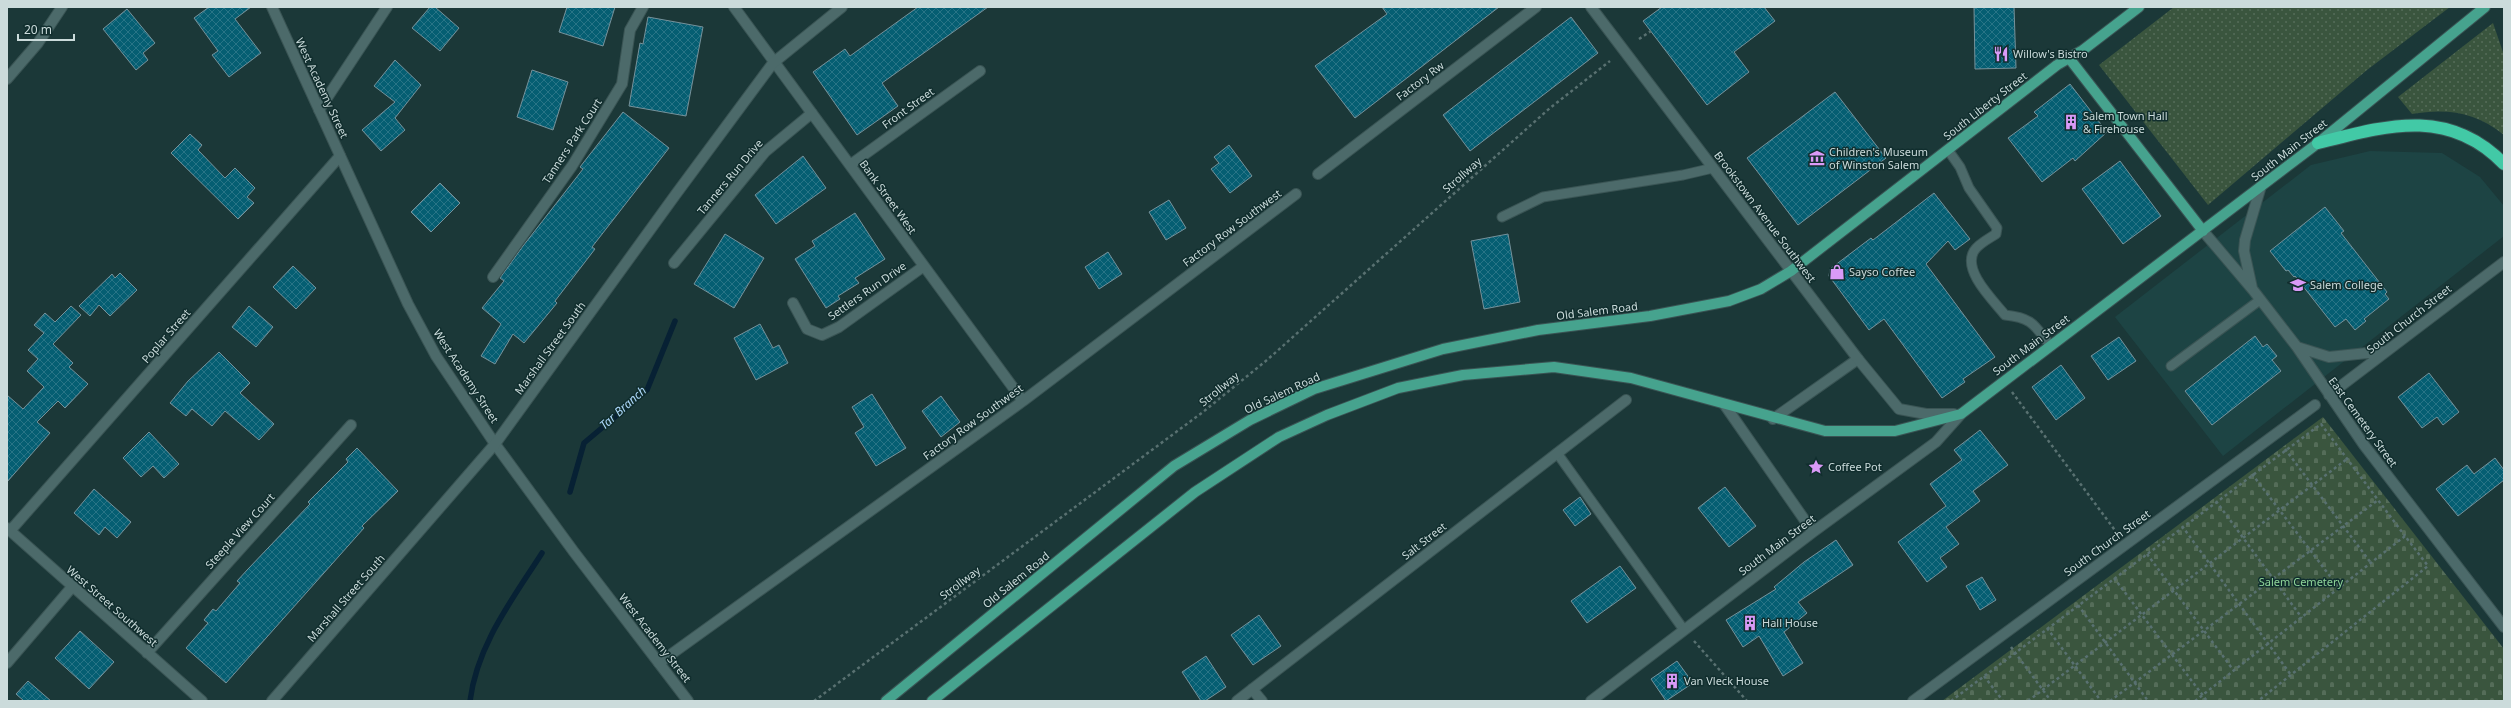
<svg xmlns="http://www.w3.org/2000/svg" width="2511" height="708" font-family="'Noto Sans',sans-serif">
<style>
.built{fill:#1d4444}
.grass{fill:url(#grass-dots)}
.cemetery{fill:url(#cemetery-stones)}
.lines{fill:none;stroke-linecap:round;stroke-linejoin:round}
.stream{stroke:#072134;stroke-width:5.5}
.building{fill:url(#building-cross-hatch);stroke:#76929b}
.service-casing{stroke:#3a5454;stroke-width:11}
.pedestrian-casing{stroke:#3a5454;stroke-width:12}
.minor-casing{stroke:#3a5454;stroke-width:12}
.tertiary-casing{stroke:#3a5454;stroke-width:12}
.secondary-casing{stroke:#3a5454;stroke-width:12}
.primary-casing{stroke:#3a5454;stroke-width:12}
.motorway-casing{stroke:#3a5454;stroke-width:14}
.path{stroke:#597171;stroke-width:2.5;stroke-dasharray:3 3;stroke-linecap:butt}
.service{stroke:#4c6a6a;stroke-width:9}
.pedestrian{stroke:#4c6a6a;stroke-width:10}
.minor{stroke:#4c6a6a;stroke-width:10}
.tertiary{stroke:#4c6a6a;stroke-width:10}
.secondary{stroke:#4c6a6a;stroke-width:10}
.primary{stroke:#46a38e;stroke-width:10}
.motorway{stroke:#42c9a6;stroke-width:12}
.labels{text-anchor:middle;stroke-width:3;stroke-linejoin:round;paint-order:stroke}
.poi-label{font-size:11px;fill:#cbdbdb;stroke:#112e2e;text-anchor:start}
.street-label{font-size:11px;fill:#cbdbdb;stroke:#112e2e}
.park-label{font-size:11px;fill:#8fd599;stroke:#112e2e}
.water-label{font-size:12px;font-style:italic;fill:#add8fa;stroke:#112e2e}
</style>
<defs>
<pattern id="grass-dots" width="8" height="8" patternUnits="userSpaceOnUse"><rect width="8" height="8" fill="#3a553e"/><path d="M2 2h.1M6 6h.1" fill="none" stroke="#556d59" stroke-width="1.8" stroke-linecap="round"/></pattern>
<pattern id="cemetery-stones" width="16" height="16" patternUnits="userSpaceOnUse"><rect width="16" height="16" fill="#3a553e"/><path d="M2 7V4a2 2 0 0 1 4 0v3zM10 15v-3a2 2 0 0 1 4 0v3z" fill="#556d59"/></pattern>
<pattern id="building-cross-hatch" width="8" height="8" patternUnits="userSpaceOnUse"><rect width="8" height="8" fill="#055e72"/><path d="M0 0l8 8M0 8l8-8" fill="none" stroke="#287486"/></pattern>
</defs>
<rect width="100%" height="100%" fill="#1b3838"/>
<path class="built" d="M 2370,151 L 2442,153 L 2480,177 L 2504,206 L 2504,236 L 2223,456 L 2115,317 L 2311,165 Z"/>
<path class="grass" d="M 2174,7 L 2450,7 L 2367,70 L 2208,205 L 2099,65 Z
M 2493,23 L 2504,55 L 2504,135 C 2476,112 2447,108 2412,114 L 2398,97 Z"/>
<path class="cemetery" d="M 2323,417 L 2504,649 L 2504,701 L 1942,701 Z"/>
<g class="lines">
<path class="stream" d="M 570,492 L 584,443 L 647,390 L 675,321
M 470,701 C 477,645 512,600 542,553"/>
</g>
<path class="building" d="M 209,7 L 251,7 L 235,19 L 261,53 L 229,77 L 212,55 L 218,51 L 194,18 Z
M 430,7 L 435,7 L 459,28 L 440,51 L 412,28 Z
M 567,7 L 615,7 L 603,46 L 559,32 Z
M 918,7 L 988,7 L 882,83 L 898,106 L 857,135 L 813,72 L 845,49 L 850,56 Z
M 1382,7 L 1499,7 L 1355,118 L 1315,66 L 1387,14 Z
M 1662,7 L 1764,7 L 1775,21 L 1734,52 L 1749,72 L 1707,105 L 1643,21 Z
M 1974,7 L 2014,7 L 2016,68 L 1975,69 Z
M 127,9 L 155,43 L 143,53 L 148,60 L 136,70 L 103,29 Z
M 648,17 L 703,27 L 686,116 L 629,106 L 640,43 L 643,44 Z
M 1571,17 L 1598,53 L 1470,151 L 1443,115 Z
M 395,60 L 421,85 L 395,118 L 405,130 L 381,151 L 362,130 L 395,102 L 374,86 Z
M 532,70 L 568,82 L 553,130 L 517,117 Z
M 2070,84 L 2107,132 L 2075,161 L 2073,158 L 2042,182 L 2008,138 L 2038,116 L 2034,112 Z
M 1835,92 L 1886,158 L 1798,225 L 1747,158 Z
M 623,112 L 669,148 L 592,247 L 595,249 L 555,301 L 557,303 L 524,343 L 513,334 L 495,364 L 481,356 L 501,324 L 482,308 L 504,281 L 500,278 L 523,246 L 583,169 L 580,167 Z
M 190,134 L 202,145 L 198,150 L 225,178 L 235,168 L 255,188 L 247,197 L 254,203 L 238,219 L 171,153 Z
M 1229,145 L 1252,176 L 1230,193 L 1211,169 L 1219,163 L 1214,157 Z
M 803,156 L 826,188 L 776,224 L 755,195 Z
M 2120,161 L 2161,216 L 2123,244 L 2082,189 Z
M 440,183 L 460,203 L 431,232 L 411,212 Z
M 1934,193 L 1970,239 L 1955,250 L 1948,241 L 1926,264 L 1995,357 L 1963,379 L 1965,382 L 1942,398 L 1884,319 L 1869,330 L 1829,276 L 1830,269 L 1871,238 L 1873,240 Z
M 1169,200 L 1186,228 L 1166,240 L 1149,212 Z
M 2325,207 L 2344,231 L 2341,233 L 2387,292 L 2385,294 L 2389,299 L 2364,319 L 2366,321 L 2355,330 L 2346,319 L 2335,327 L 2295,276 L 2294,277 L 2288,270 L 2286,271 L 2270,251 Z
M 855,213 L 885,259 L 855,278 L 859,283 L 838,296 L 840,299 L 826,308 L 795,259 L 815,246 L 812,241 Z
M 725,234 L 764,258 L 734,308 L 694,284 Z
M 1508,234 L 1520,302 L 1484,309 L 1471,241 Z
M 1108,252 L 1122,274 L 1099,289 L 1085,267 Z
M 293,266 L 316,288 L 296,309 L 273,287 Z
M 120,273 L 137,290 L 110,316 L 99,305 L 90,316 L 79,306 L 112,274 L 115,278 Z
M 71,306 L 81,315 L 53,344 L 73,363 L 69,367 L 88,384 L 65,408 L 58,401 L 37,422 L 50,433 L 7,482 L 7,395 L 23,409 L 44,387 L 27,371 L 38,359 L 28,350 L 44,333 L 34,325 L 45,313 L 55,322 Z
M 249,306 L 273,327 L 256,347 L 232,327 Z
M 760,324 L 773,348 L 779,345 L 788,363 L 756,380 L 734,338 Z
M 2255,336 L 2263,347 L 2267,344 L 2277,356 L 2272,360 L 2281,371 L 2212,425 L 2185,391 Z
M 2119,337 L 2136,361 L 2108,380 L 2091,356 Z
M 219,352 L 250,383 L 240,393 L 274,424 L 259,440 L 225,411 L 212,426 L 192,409 L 186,416 L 170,403 L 188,381 Z
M 2061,365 L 2085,398 L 2056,420 L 2032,387 Z
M 2429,373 L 2459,412 L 2443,425 L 2437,417 L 2422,428 L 2398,397 Z
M 872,394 L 906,448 L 876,466 L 855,433 L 864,427 L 852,407 Z
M 941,396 L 960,422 L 941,437 L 922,411 Z
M 1980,430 L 2008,465 L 1973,491 L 1980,501 L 1946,527 L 1959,544 L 1940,558 L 1947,567 L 1927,582 L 1898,542 L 1946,506 L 1930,484 L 1962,460 L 1954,450 Z
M 149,432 L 179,464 L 164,478 L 153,466 L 141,477 L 123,458 Z
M 357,448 L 398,491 L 362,526 L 364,528 L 226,683 L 186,648 L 208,623 L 204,620 L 213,609 L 216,611 L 240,583 L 237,581 L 248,569 L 310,504 L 308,502 L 348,462 L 346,459 Z
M 2495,458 L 2504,470 L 2504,480 L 2458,516 L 2436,489 L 2467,465 L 2474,474 Z
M 1725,487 L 1756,526 L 1729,547 L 1698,508 Z
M 94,489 L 131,522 L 117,538 L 105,527 L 99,535 L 74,513 Z
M 1580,497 L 1591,514 L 1575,526 L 1563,510 Z
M 1836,540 L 1853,565 L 1798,602 L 1807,613 L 1784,632 L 1803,663 L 1783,676 L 1759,636 L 1743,647 L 1726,620 L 1776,589 L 1774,587 L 1804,562 Z
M 1620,566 L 1636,588 L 1587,623 L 1571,601 Z
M 1982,577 L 1996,600 L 1980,610 L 1966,586 Z
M 1259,615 L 1281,646 L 1253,665 L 1231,635 Z
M 80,631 L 114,662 L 89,689 L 55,658 Z
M 1206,656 L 1226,687 L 1205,701 L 1201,701 L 1182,672 Z
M 1677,661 L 1693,683 L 1666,701 L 1651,679 Z
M 28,681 L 51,701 L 24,701 L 16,694 Z"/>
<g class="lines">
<defs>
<path id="service" d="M 1948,150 L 1960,167 L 1969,188 L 1997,228 L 1996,234 C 1990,238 1978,244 1974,251 C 1962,271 1994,301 2005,315 C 2033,318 2034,325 2050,345
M 1502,217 L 1543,197 L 1683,175 L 1713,168
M 2171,366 L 2260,300
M 1557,453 L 1684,630"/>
<path id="pedestrian" d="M 1913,701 L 2315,405"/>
<path id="minor" d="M 734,7 L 1023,401
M 319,110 L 387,7
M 850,165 L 980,71
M 1318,174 L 1536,7
M 674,263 L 765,152 L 812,113
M 493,277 L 572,166 L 622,84 L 630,30 L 643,7
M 793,303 L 807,329 L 822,335 L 839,327 L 924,266
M 1724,404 L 1813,532
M 1773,419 L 1858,359
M 7,528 L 202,701
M 10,531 L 340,156
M 147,653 L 351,425
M 7,663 L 72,587
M 659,663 L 1023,401 L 1296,194
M 1252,689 L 1262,701
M 1237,701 L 1626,400
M 1591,701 L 1813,532 L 1936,442 L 1961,414"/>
<path id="tertiary" d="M 272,7 L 408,304 L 436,356 L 495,444 L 574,552 L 688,701
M 1591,7 L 1858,359 L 1899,409 L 1926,414 L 1954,414
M 7,79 L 38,43 L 62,7
M 2203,231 L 2253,290 L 2297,347 L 2364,445 L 2504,627
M 2252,288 L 2244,251 L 2245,240 L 2261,186
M 2297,347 L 2329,357 L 2386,351
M 2329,395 L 2504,262"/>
<path id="secondary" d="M 272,701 L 495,444 L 676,194 L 773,63 L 842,7"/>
<path id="primary" d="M 2069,58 L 2203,231
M 886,701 L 1174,466 L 1250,420 L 1314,389 L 1443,349 L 1538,330 L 1650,316 L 1729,301 L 1761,289 L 1791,271 L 2057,65 L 2083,50 L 2139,7
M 932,701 L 1195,492 L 1279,437 L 1327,415 L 1398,388 L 1463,375 L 1554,367 L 1631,378 L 1825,431 L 1895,431 L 1961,414 L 2318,143 L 2485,7"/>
<path id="motorway" d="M 2318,143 C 2385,126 2448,106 2504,164"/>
</defs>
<use href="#service" class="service-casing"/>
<use href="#pedestrian" class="pedestrian-casing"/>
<use href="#minor" class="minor-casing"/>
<use href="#tertiary" class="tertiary-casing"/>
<use href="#secondary" class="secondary-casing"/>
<use href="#primary" class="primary-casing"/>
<use href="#motorway" class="motorway-casing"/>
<path class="path" d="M 1639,39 L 1651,31
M 2012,392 L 2117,533
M 2285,449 L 2371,563
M 2252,474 L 2339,588
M 2216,501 L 2302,618
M 2182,526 L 2291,675
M 2147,554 L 2234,671
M 2114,578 L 2207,701
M 2078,605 L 2148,701
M 2047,628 L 2101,701
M 1694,641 L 1747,701
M 2011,647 L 2051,701
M 1984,676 L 2003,701
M 814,701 L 1203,412 L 1267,360 L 1550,108 L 1610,61
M 1951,701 L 2321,424 L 2405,536
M 2028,701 L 2347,459
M 2110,701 L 2378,500
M 2195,701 L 2405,536 L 2428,566 L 2258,701"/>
<use href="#service" class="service"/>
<use href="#pedestrian" class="pedestrian"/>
<use href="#minor" class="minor"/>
<use href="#tertiary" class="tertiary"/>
<use href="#secondary" class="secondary"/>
<use href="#primary" class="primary"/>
<use href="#motorway" class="motorway"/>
</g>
<defs>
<symbol id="restaurant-bare" viewBox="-9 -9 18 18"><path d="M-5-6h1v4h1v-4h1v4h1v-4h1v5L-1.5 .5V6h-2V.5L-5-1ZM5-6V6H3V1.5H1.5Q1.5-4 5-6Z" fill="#d99af7" stroke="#112e2e" stroke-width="2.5" paint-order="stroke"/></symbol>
<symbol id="building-bare" viewBox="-9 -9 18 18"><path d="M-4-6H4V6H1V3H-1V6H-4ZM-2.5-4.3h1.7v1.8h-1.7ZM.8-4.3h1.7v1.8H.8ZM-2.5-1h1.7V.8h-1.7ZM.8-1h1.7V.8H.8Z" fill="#d99af7" stroke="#112e2e" stroke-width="2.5" paint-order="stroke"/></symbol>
<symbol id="museum-bare" viewBox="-9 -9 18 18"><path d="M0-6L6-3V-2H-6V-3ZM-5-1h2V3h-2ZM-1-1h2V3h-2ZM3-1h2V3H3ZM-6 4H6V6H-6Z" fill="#d99af7" stroke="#112e2e" stroke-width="2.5" paint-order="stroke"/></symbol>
<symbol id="shop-bare" viewBox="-9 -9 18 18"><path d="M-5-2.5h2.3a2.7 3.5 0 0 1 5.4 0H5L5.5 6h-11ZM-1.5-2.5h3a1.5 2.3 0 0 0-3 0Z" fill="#d99af7" stroke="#112e2e" stroke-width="2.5" paint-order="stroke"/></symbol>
<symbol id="university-bare" viewBox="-9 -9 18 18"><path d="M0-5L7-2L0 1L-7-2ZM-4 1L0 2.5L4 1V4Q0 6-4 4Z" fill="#d99af7" stroke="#112e2e" stroke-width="2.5" paint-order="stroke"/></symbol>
<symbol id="sight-bare" viewBox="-9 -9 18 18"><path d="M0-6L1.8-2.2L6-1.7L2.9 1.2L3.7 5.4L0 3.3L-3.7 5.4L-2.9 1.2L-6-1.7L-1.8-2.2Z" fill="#d99af7" stroke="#112e2e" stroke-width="2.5" paint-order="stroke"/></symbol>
</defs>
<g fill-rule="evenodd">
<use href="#restaurant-bare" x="1990" y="43" width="22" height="22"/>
<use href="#building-bare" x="2060" y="111" width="22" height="22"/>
<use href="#museum-bare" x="1806" y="147" width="22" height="22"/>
<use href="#shop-bare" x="1826" y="261" width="22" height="22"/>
<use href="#university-bare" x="2287" y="274" width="22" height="22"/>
<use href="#sight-bare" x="1805" y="456" width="22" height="22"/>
<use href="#building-bare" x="1739" y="612" width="22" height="22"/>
<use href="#building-bare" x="1661" y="670" width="22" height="22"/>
</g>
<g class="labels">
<g class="poi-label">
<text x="2013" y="58">Willow's Bistro</text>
<text x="2083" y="120">Salem Town Hall<tspan x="2083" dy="13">&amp; Firehouse</tspan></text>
<text x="1829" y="156">Children's Museum<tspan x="1829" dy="13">of Winston Salem</tspan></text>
<text x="1849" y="276">Sayso Coffee</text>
<text x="2310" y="289">Salem College</text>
<text x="1828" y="471">Coffee Pot</text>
<text x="1762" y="627">Hall House</text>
<text x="1684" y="685">Van Vleck House</text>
</g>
<g class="street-label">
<text transform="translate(1420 81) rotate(-37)" y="4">Factory Rw</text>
<text transform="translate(322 88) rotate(65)" y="4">West Academy Street</text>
<text transform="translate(1985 106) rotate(-38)" y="4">South Liberty Street</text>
<text transform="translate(908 108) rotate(-36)" y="4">Front Street</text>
<text transform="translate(572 141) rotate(-57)" y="4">Tanners Park Court</text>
<text transform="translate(2289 150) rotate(-38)" y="4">South Main Street</text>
<text transform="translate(1462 175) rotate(-41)" y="4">Strollway</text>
<text transform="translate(730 177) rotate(-50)" y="4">Tanners Run Drive</text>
<text transform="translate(888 197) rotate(54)" y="4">Bank Street West</text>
<text transform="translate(1765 217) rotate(53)" y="4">Brookstown Avenue Southwest</text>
<text transform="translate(1232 228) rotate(-37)" y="4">Factory Row Southwest</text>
<text transform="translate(867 291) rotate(-35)" y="4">Settlers Run Drive</text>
<text transform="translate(1597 311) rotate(-7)" y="4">Old Salem Road</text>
<text transform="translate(2409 319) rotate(-38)" y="4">South Church Street</text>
<text transform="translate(166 336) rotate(-49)" y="4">Poplar Street</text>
<text transform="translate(2031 345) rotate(-37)" y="4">South Main Street</text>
<text transform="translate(550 348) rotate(-54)" y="4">Marshall Street South</text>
<text transform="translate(466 376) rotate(57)" y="4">West Academy Street</text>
<text transform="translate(1219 389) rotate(-39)" y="4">Strollway</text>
<text transform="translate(1282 393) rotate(-25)" y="4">Old Salem Road</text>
<text transform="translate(973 422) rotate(-36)" y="4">Factory Row Southwest</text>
<text transform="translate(2363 422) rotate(54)" y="4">East Cemetery Street</text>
<text transform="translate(240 531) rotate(-48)" y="4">Steeple View Court</text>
<text transform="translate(1424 541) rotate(-38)" y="4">Salt Street</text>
<text transform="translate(2107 543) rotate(-36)" y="4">South Church Street</text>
<text transform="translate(1777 545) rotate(-37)" y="4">South Main Street</text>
<text transform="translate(1016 580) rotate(-39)" y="4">Old Salem Road</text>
<text transform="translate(960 583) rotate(-37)" y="4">Strollway</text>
<text transform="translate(346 598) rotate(-49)" y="4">Marshall Street South</text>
<text transform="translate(112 606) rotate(41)" y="4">West Street Southwest</text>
<text transform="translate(655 638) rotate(52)" y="4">West Academy Street</text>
</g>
<g class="park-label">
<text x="2301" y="586">Salem Cemetery</text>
</g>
<g class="water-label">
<text transform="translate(623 408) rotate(-42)" y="4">Tar Branch</text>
</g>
</g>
<rect width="2511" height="708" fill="none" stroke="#cbdbdb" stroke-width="16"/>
<path d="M18 34v6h56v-6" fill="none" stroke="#cbdbdb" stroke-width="2"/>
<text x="24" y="34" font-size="12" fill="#cbdbdb" stroke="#112e2e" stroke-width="3" paint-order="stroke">20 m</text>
</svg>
